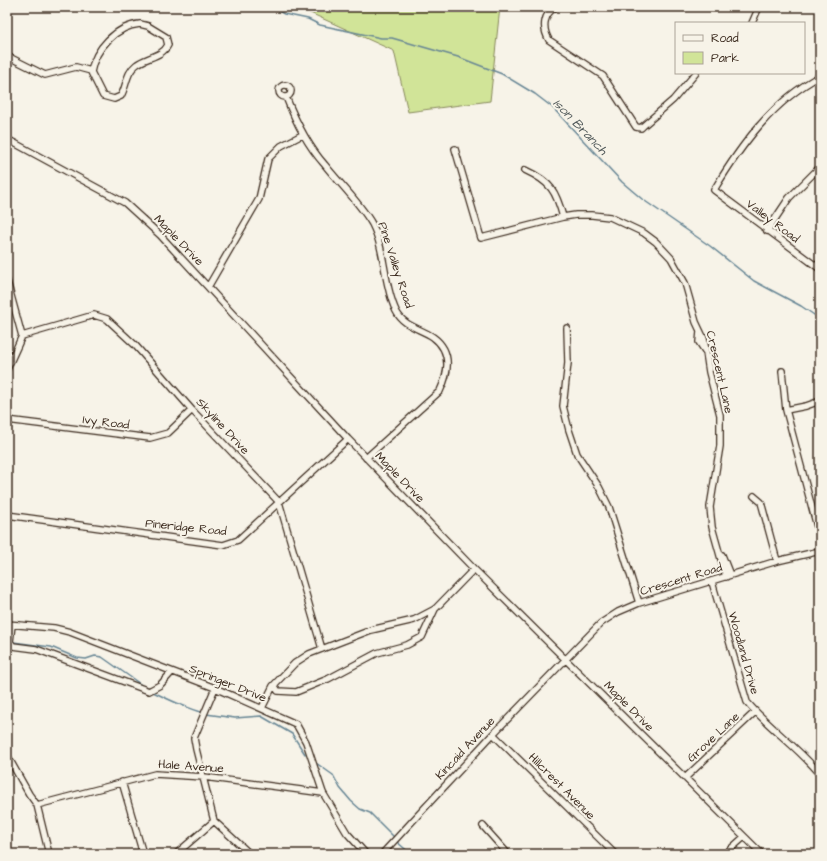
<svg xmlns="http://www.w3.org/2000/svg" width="827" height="861" font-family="'Architects Daughter',sans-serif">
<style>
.green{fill:#d1e498;stroke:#86875b}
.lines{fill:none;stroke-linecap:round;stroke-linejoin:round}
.stream{stroke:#668594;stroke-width:1.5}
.minor-casing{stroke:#3b2a1e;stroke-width:8}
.minor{stroke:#f7f3e8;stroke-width:5.5}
.labels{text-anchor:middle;stroke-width:4;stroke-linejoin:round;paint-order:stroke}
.street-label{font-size:12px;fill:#3b2a1e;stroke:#f7f3e8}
.water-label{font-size:13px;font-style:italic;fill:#505859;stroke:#f7f3e8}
</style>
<rect width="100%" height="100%" fill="#f7f3e8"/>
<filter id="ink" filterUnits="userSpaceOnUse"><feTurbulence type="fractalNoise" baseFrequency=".025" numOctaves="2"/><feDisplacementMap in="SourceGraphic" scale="8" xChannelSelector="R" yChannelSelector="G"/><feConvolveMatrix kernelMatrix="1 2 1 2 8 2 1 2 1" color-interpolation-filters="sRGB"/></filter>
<g filter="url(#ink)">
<path class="green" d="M 297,7 L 500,7 L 490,101 L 408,112 L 394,51 Z"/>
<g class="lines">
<path class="stream" d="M 272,7 L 284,14 L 308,19 L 320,25 L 381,38 L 392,38 L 458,57 L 502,74 L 535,94 L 552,107 L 622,182 L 642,199 L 710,246 L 754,281 L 801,306 L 820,319
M 13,642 L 51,647 L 77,658 L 86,659 L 95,656 L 102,657 L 143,686
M 151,691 C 168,699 183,707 201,712
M 206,714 L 235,718 L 261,716 L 292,734 L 305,754
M 316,763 L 333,775 L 340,788 L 351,801 L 360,809 L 370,813 L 393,836
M 397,842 L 411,854"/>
<defs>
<path id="minor" d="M 556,7 C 543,14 542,28 549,40 L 603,76 L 636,127 L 641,128 L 643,126 L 673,100 L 696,73
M 752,23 L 759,7
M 140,24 L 148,26 L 166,37 L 168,45 C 162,57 146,57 136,65 C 126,73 127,85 121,96 L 114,99 L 103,96 L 91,72 C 95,49 116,26 140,24 Z
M 7,56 L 45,75 L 76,67 L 91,71
M 820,76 C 773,101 741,145 714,190 L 820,269
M279 91a6 6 0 1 1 12 0a6 6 0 1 1-12 0Z
M 286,97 C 296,122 307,145 325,165 C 340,184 360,203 372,224 C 386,251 383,284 396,311 C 404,327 420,328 433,337 C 452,351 449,372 440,391 L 366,458
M 7,139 L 125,203 L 160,235 L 348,439 L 474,569 L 762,854
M 455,149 L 481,238 L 563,217 L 576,215 L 592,215 L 610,217 L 644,233 L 656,242 L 671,258 L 685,283 L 696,322 L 704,339 L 709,372 L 720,415 L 720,446 L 710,507 L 712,527 L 726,577
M 525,170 C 551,182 556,191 563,217
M 767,231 L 789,198 L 820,167
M 7,281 L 22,336
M 208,287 L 259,199 L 268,159 L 281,146 L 302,135
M 567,328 L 568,363 L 563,406 L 569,430 L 577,454 L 599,487 L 609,507 L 639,603
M 700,332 L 699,342 L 705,351
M 22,336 L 94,315 L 107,319 L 135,345 L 192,410 L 279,502 L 322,649
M 7,369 L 22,336
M 782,371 L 786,410 L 820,538
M 786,410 L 806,406 L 820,401
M 7,420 L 150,438 L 168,433 L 192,410
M 754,496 L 761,502 L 777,561
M 7,515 L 223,545 L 238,540 L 348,439
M 722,555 L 730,575
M 712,582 L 747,702 C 769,728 798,747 820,774
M 7,624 L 54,628 L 70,632 L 215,688 L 296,724 L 306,742 L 323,793 L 347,833 L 366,854
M 12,625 L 10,642 L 13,646 L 36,649 L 149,691 L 160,685 L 172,672
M 274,685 L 278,691 L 296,692 L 328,679 L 377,653 L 407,645 L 422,637 L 435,609
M 215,688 L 194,738 L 196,749 L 214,821 L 250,854
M 262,708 L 273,686 L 295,663 L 309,654 L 371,630 L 414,620 L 435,609 L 474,569
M 493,734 L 615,854
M 7,755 L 29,794 L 37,805 L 49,854
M 685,778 L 755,712
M 122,782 L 143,854
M 37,805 L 155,774 L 204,777 L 323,793
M 483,826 L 508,854
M 176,854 L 214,821
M 382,854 L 493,734 L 601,623 L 618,612 L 639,603 L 777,561 L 820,551
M 725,854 L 744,837"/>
</defs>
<use href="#minor" class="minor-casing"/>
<use href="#minor" class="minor"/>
</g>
</g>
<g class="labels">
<g class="street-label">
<text transform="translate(773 221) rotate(37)" y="4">Valley Road</text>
<text transform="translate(179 240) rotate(46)" y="4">Maple Drive</text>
<text transform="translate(396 265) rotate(72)" y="4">Pine Valley Road</text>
<text transform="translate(720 372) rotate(77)" y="4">Crescent Lane</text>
<text transform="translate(106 422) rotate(7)" y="4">Ivy Road</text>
<text transform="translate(223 426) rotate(47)" y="4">Skyline Drive</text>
<text transform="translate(400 477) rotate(46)" y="4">Maple Drive</text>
<text transform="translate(186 527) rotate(6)" y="4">Pineridge Road</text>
<text transform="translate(681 579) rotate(-17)" y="4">Crescent Road</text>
<text transform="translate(744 653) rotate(74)" y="4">Woodland Drive</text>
<text transform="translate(228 683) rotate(22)" y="4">Springer Drive</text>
<text transform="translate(629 706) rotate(45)" y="4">Maple Drive</text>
<text transform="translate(713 737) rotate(-43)" y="4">Grove Lane</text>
<text transform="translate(465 748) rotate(-47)" y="4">Kincaid Avenue</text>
<text transform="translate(191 766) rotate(4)" y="4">Hale Avenue</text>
<text transform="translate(562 786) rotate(45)" y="4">Hillcrest Avenue</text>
</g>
<g class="water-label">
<text transform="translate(581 126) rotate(46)" y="5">Ison Branch</text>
</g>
</g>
<rect width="827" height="861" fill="none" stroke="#f7f3e8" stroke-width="24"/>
<rect x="12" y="12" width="803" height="837" fill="none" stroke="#3b2a1e" stroke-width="1.5" filter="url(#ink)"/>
<rect x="675" y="22" width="130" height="52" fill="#f7f3e8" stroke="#aca397"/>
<rect x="683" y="35" width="20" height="6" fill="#f7f3e8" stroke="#aca397"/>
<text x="711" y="42" font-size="12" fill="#3b2a1e">Road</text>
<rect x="683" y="52" width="20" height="12" fill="#d1e498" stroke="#aca397"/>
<text x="711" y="62" font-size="12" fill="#3b2a1e">Park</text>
</svg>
